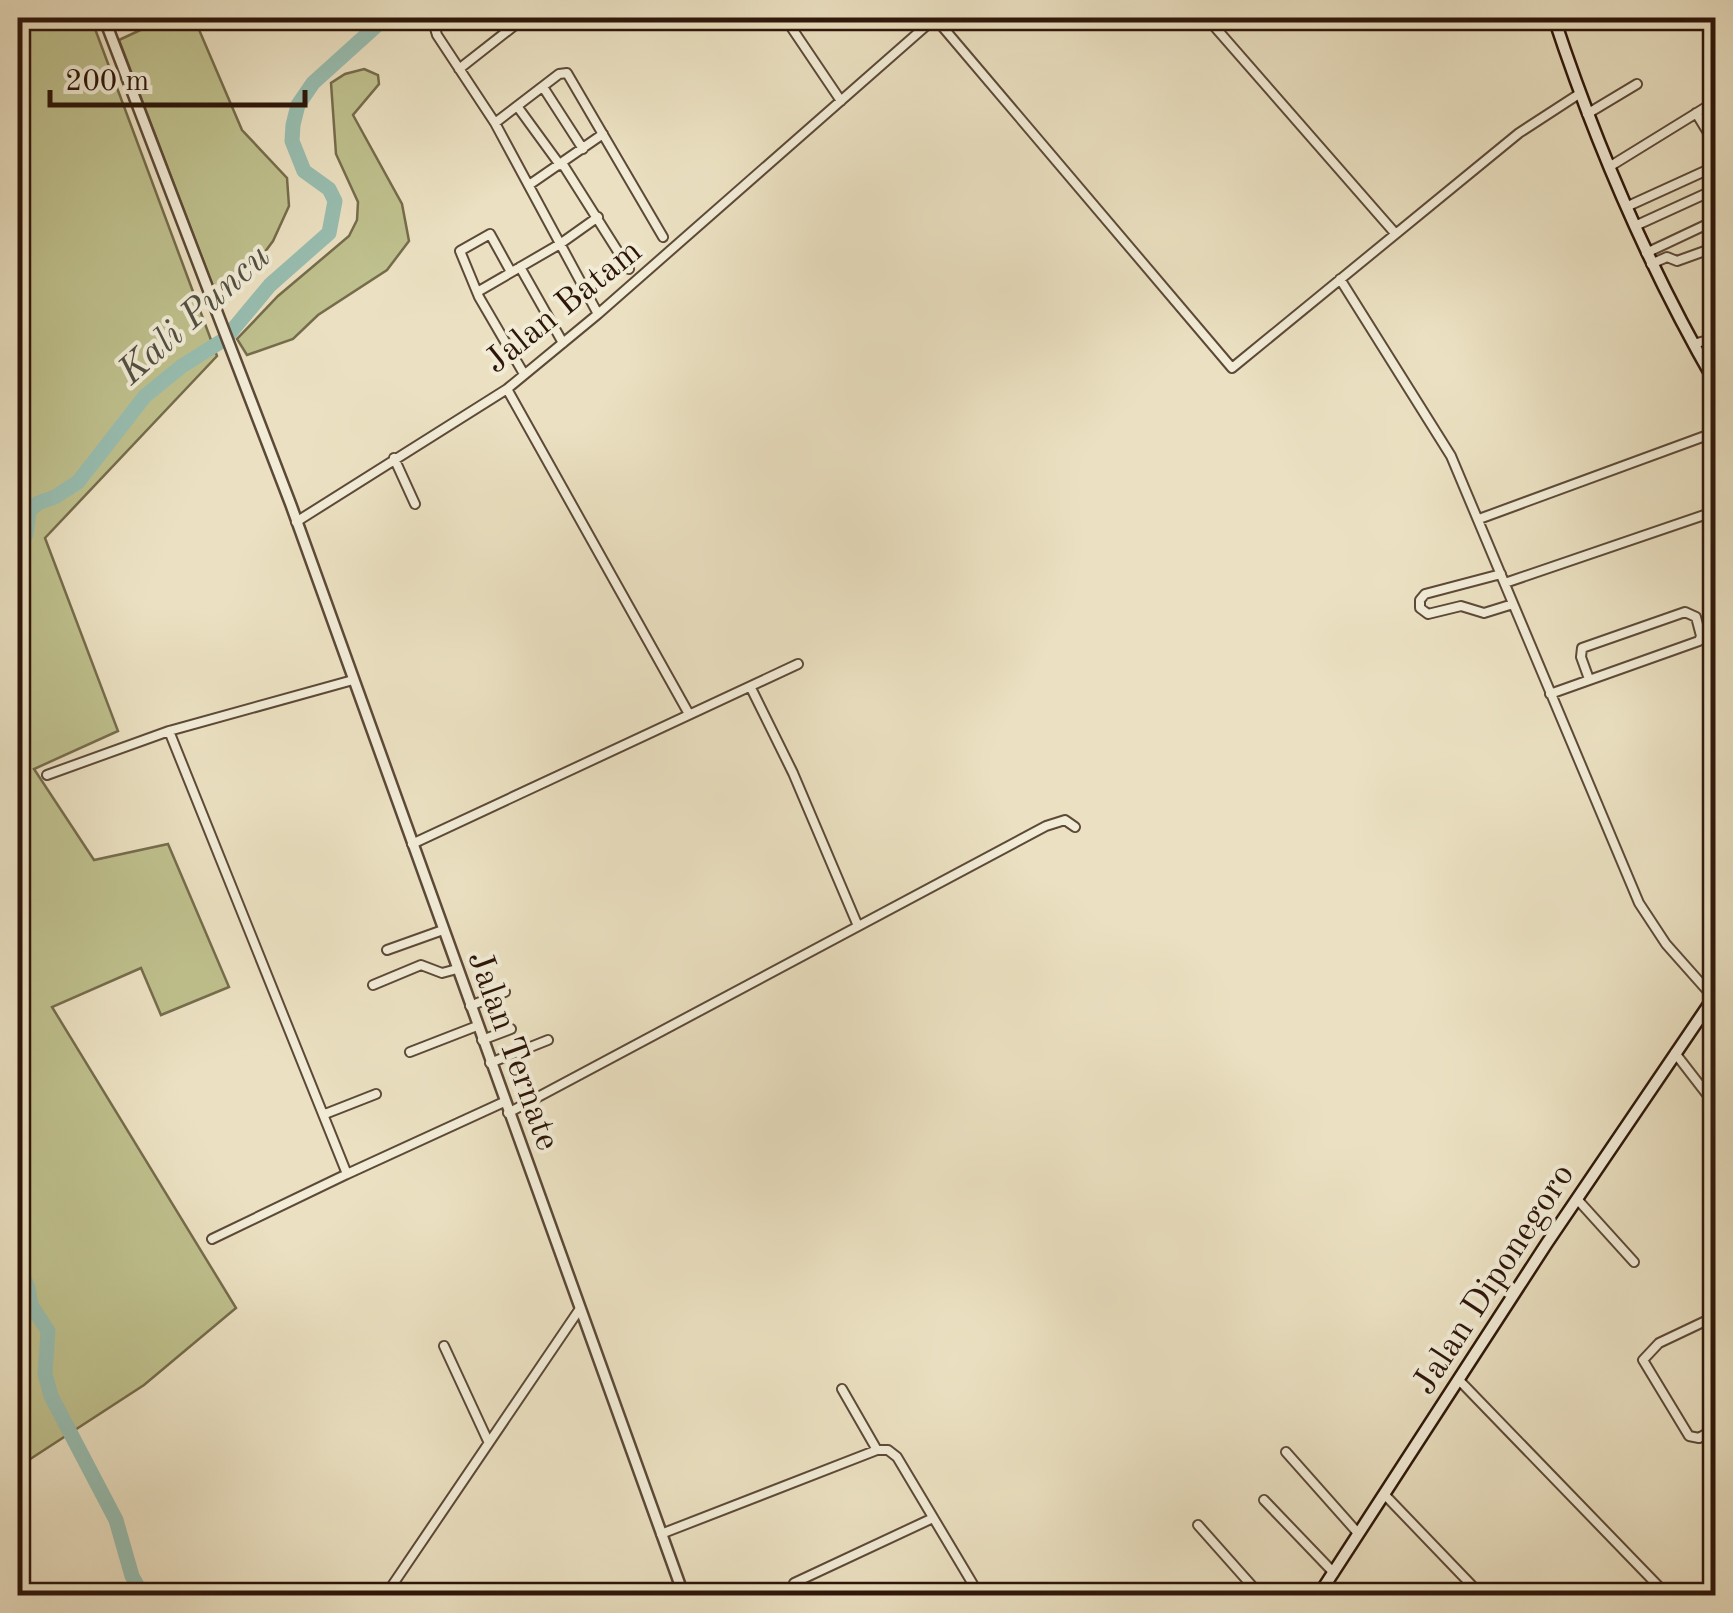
<svg xmlns="http://www.w3.org/2000/svg" width="1733" height="1613" font-family="'Old Standard TT',serif">
<style>
.green{fill:#bfc18e;stroke:#766c4c;stroke-width:2.5}
.lines{fill:none;stroke-linecap:round;stroke-linejoin:round}
.river{stroke:#98beb1;stroke-width:15}
.minor-casing{stroke:#5c4938;stroke-width:12}
.tertiary-casing{stroke:#5c4938;stroke-width:14}
.secondary-casing{stroke:#2d160a;stroke-width:15}
.minor{stroke:#f2ecd7;stroke-width:8}
.tertiary{stroke:#f2ecd7;stroke-width:9}
.secondary{stroke:#f2ecd7;stroke-width:10}
.labels{text-anchor:middle;stroke-width:8;stroke-linejoin:round;paint-order:stroke}
.street-label{font-size:35px;fill:#2d160a;stroke:#f2ecd7}
.water-label{font-size:38px;font-style:italic;fill:#525144;stroke:#f2ecd7}
</style>
<rect width="100%" height="100%" fill="#ebe1c2"/>
<filter id="stains"><feTurbulence type="fractalNoise" baseFrequency=".002" numOctaves="4"/><feColorMatrix values="0 0 0 0 .2 0 0 0 0 .09 0 0 0 0 .02 0 0 0 .5 -.17"/></filter>
<radialGradient id="worn" r=".72"><stop offset=".6" stop-color="#630" stop-opacity="0"/><stop offset="1" stop-color="#630" stop-opacity=".3"/></radialGradient>
<path class="green" d="M 18,18 L 91,18 L 217,356 L 45,538 L 118,731 L 34,769 L 94,860 L 168,844 L 229,987 L 161,1015 L 141,968 L 52,1007 L 236,1308 L 144,1385 L 18,1467 Z
M 166,18 L 194,18 L 242,130 L 287,178 L 289,206 L 273,241 L 253,268 L 215,292 L 119,40 Z
M 364,69 L 378,75 L 379,84 L 353,115 L 402,204 L 409,241 L 387,270 L 318,315 L 293,339 L 247,355 L 237,339 L 278,296 L 349,236 L 357,220 L 358,202 L 336,154 L 331,83 L 345,74 Z"/>
<g class="lines">
<path class="river" d="M 18,551 L 26,534 L 29,511 L 38,503 L 55,497 L 78,482 L 145,396 L 182,366 L 225,339 L 270,285 L 329,233 L 335,201 L 329,189 L 304,171 L 292,141 L 293,125 L 298,105 L 313,83 L 375,27 L 380,18
M 18,1264 L 28,1288 L 31,1305 L 48,1331 L 45,1374 L 51,1396 L 116,1520 L 132,1576 L 143,1596"/>
<defs>
<path id="minor" d="M 432,18 L 437,35 L 495,123 L 598,314
M 785,18 L 841,101
M 935,18 L 1232,368 L 1519,133 L 1579,94
M 1207,18 L 1394,232
M 459,69 L 524,18
M 543,87 L 583,149
M 517,106 L 560,165
M 1696,113 L 1716,146
M 1587,114 L 1637,84
M 495,123 L 559,74 L 567,73 L 663,237
M 562,163 L 629,269
M 1609,167 L 1716,101
M 529,185 L 603,134
M 1626,207 L 1716,166
M 1635,226 L 1716,189
M 1646,253 L 1714,221
M 1651,264 L 1667,257 L 1677,261 L 1716,247
M 520,267 L 563,343
M 511,272 L 490,234 L 460,251 L 479,297 L 524,374
M 1340,279 L 1451,456 L 1639,903 L 1666,944 L 1713,997
M 479,291 L 560,244 L 598,217
M 1693,344 L 1716,338
M 507,389 L 689,714
M 394,458 L 415,504
M 1479,519 L 1716,432
M 296,522 L 507,389 L 598,314 L 935,18
M 1501,574 L 1425,594 L 1420,600 L 1420,608 L 1428,614 L 1461,606 L 1484,613 L 1513,604
M 1505,583 L 1716,511
M 751,688 L 793,773 L 858,926
M 1550,694 L 1699,641 L 1701,636 L 1696,617 L 1685,612 L 1582,648 L 1581,657 L 1589,679
M 169,731 L 347,1174 L 212,1239
M 47,775 L 169,731 L 353,680
M 412,844 L 798,664
M 387,950 L 443,930
M 373,985 L 421,965 L 442,973 L 457,969
M 470,1006 L 505,992
M 482,1040 L 511,1029
M 410,1052 L 477,1026
M 1675,1053 L 1716,1106
M 490,1063 L 548,1040
M 508,1113 L 1046,826 L 1065,820 L 1075,827
M 325,1114 L 376,1094
M 347,1174 L 504,1102
M 1577,1199 L 1634,1262
M 1716,1316 L 1659,1343 L 1643,1360 L 1689,1436 L 1699,1438 L 1716,1428
M 444,1346 L 488,1441
M 1458,1379 L 1668,1596
M 842,1389 L 877,1450
M 1286,1452 L 1357,1532
M 1384,1494 L 1482,1596
M 1264,1500 L 1334,1573
M 1198,1525 L 1261,1596
M 661,1534 L 877,1450 L 888,1450 L 897,1457 L 980,1596
M 794,1583 L 933,1518
M 385,1596 L 579,1310"/>
<path id="tertiary" d="M 104,18 L 291,505 L 684,1596"/>
<path id="secondary" d="M 1554,18 C 1596,145 1649,268 1716,384
M 1318,1596 L 1547,1243 L 1716,994"/>
</defs>
<use href="#minor" class="minor-casing"/>
<use href="#tertiary" class="tertiary-casing"/>
<use href="#secondary" class="secondary-casing"/>
<use href="#minor" class="minor"/>
<use href="#tertiary" class="tertiary"/>
<use href="#secondary" class="secondary"/>
</g>
<g class="labels">
<g class="street-label">
<text transform="translate(562 305) rotate(-39)" y="12">Jalan Batam</text>
<text transform="translate(515 1050) rotate(70)" y="12">Jalan Ternate</text>
<text transform="translate(1492 1278) rotate(-57)" y="12">Jalan Diponegoro</text>
</g>
<g class="water-label">
<text transform="translate(193 313) rotate(-42)" y="13">Kali Puncu</text>
</g>
</g>
<rect width="1733" height="1613" fill="none" stroke="#ebe1c2" stroke-width="60"/>
<rect x="20" y="20" width="1693" height="1573" fill="none" stroke="#2d160a" stroke-width="5"/>
<rect x="30" y="30" width="1673" height="1553" fill="none" stroke="#2d160a" stroke-width="2.5"/>
<path d="M50 90v15h255v-15" fill="none" stroke="#2d160a" stroke-width="5"/>
<text x="65" y="90" font-size="30" fill="#2d160a" stroke="#f2ecd7" stroke-width="8" paint-order="stroke">200 m</text>
<rect width="100%" height="100%" filter="url(#stains)"/>
<rect width="100%" height="100%" fill="url(#worn)"/>
</svg>
